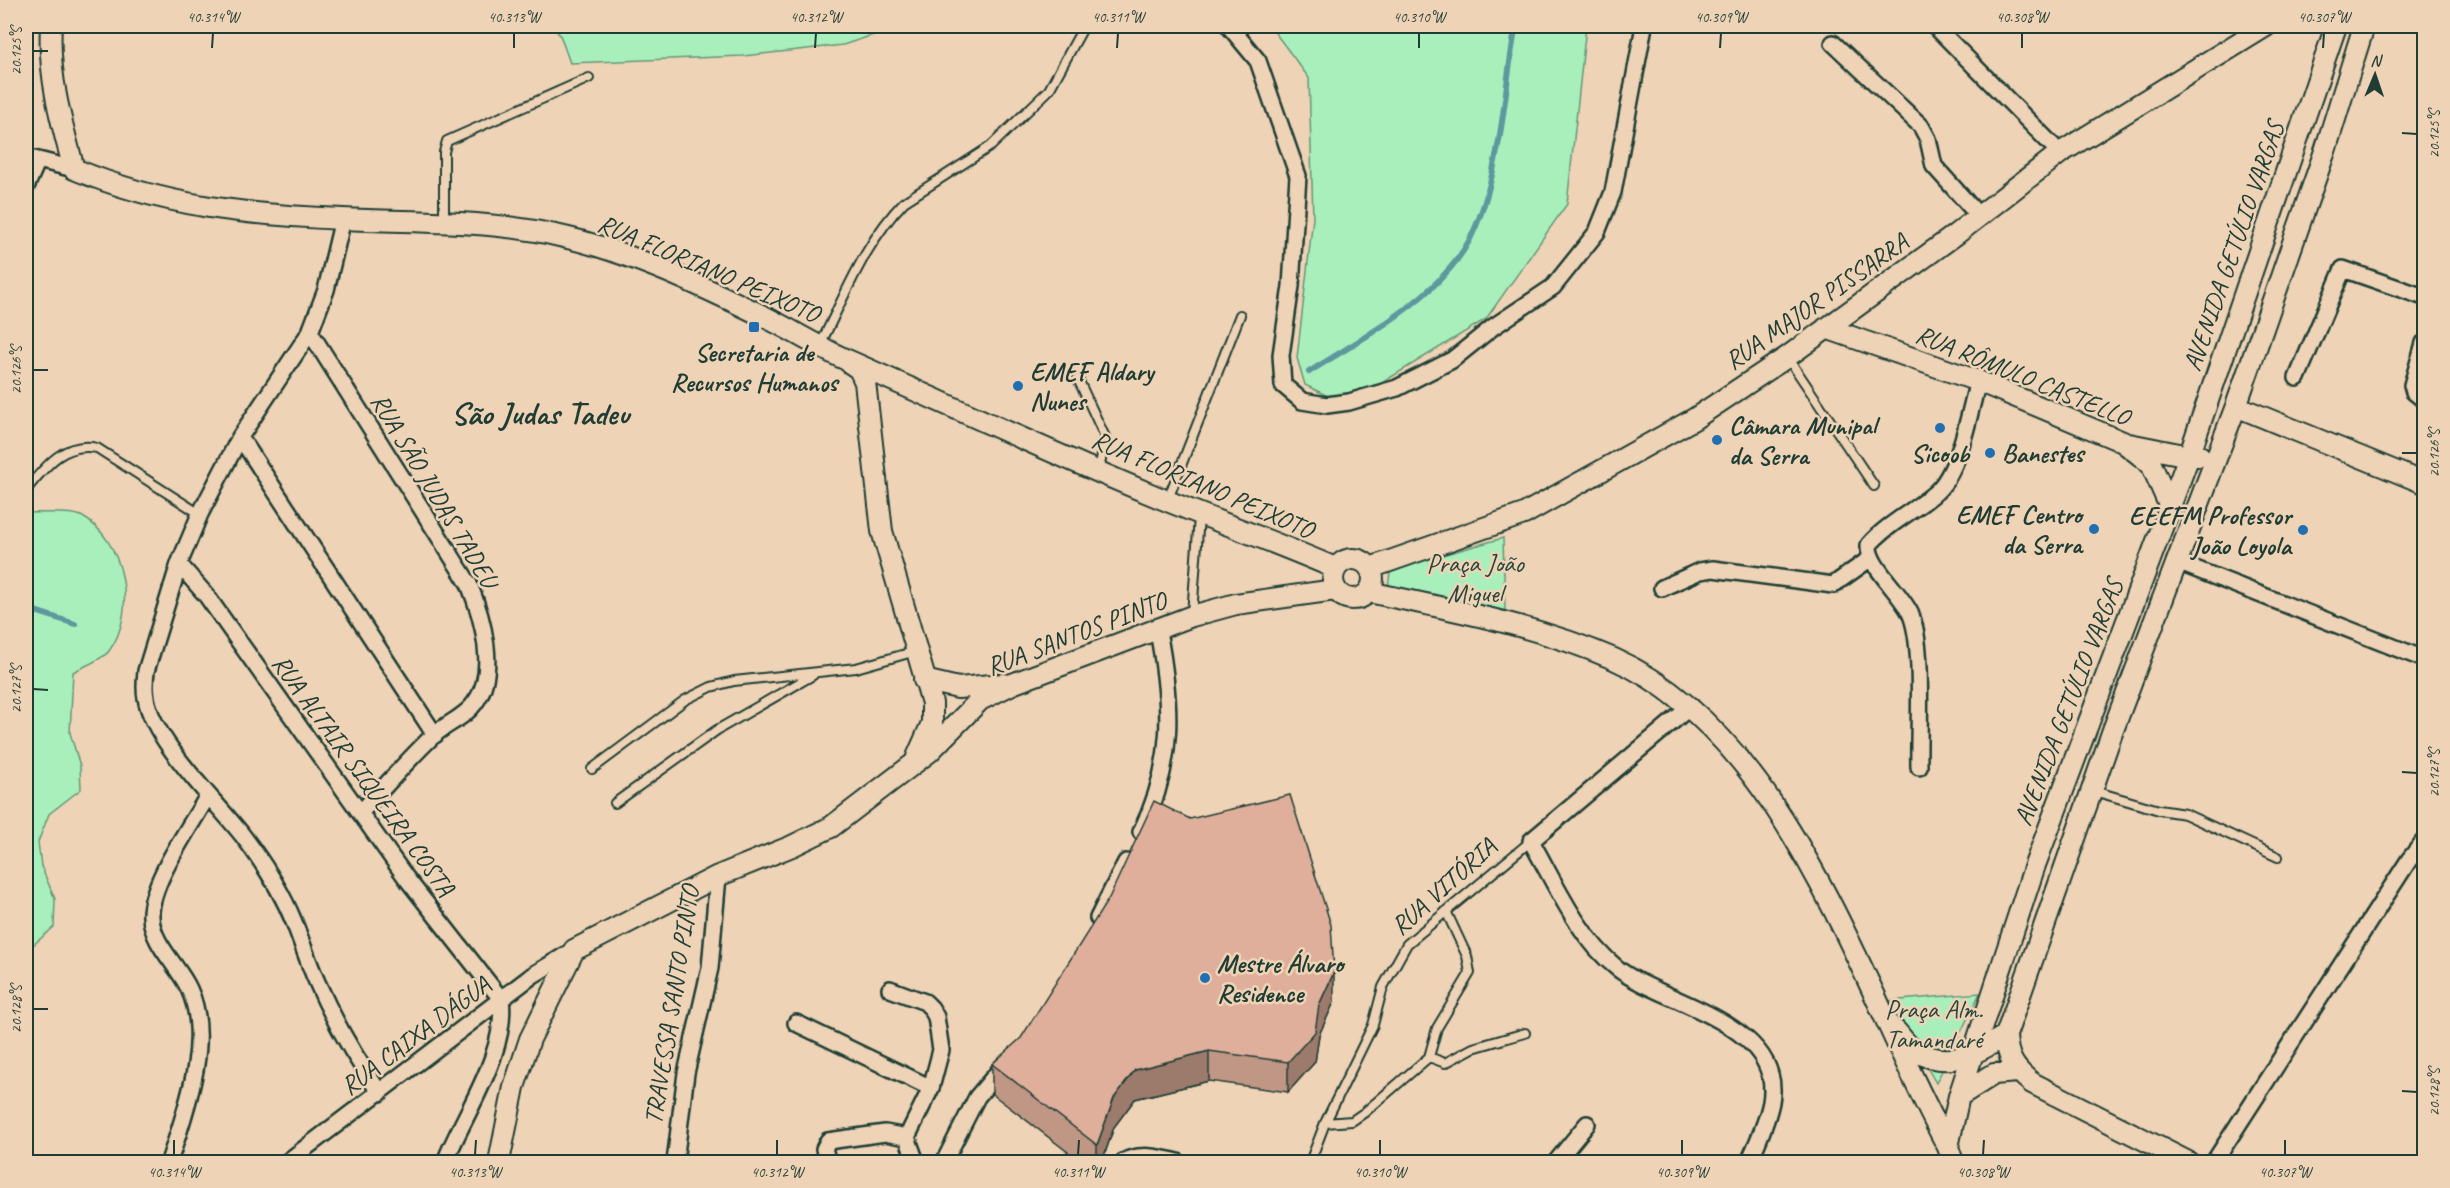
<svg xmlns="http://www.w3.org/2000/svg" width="2450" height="1188" font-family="Caveat,sans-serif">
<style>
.green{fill:#a9efbb;stroke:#649678;stroke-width:1.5}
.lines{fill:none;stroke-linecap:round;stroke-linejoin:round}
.stream{stroke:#5d989e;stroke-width:6}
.service-casing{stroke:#1f3d34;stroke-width:12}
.minor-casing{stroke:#1f3d34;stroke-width:20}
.tertiary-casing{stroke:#1f3d34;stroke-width:24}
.service{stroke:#efd3b6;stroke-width:8}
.minor{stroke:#efd3b6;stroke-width:15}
.tertiary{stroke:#efd3b6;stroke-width:20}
.wall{fill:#c09685;stroke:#1f3d34;stroke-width:1.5}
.shaded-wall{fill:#9c7a6c;stroke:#1f3d34;stroke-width:1.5}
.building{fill:#dfaf9b;stroke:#1f3d34;stroke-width:1.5}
.ticks{fill:none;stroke:#1f3d34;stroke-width:2}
.poi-dot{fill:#1f6fb2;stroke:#efd3b6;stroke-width:2}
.labels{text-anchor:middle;stroke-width:5;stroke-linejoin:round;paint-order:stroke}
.street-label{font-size:26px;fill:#1f3d34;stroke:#efd3b6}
.poi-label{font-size:26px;font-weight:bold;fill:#1f3d34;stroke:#efd3b6;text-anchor:start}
.park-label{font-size:26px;fill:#26463b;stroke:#efd3b6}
.district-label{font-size:32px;font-weight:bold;fill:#1f3d34;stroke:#efd3b6}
.neatline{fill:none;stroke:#1f3d34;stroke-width:2}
.ticks-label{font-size:15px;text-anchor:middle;fill:#1f3d34}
</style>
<rect width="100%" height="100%" fill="#efd3b6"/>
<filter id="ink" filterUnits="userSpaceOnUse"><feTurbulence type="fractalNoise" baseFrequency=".0167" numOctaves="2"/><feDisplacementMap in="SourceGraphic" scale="12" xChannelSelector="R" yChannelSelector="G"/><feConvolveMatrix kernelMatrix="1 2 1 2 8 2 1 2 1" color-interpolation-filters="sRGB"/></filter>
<g filter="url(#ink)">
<path class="green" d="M 552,26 L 901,26 L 843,45 L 743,56 L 570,63 L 560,35 Z
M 1270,26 L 1586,26 L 1567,204 L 1486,319 L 1362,395 L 1332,398 L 1305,385 L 1297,358 L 1313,218 L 1309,78 Z
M 26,513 C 38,513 72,511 81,516 C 125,539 138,612 109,651 C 102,660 84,666 73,672 L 70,733 L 80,766 L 81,789 L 49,814 L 38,842 L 41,866 L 55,899 L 54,927 L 26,951 Z
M 1503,538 L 1505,611 L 1387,594 L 1390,573 L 1407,565 Z
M 1980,993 L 1936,1083 L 1889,1001 Z"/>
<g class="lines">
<path class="stream" d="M 1309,372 C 1363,338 1444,295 1472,235 C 1483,212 1490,186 1495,161 C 1505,117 1507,70 1516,26
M 26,608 L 75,624"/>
<defs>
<path id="service" d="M 444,221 L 444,152 L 447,141 L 589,78
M 820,345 C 845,296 865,242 904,202 L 991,146 L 1049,90 L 1084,26
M 1788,358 L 1874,486
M 1078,379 L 1105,437 L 1099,471
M 26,490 C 45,467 64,441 97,448 L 200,514
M 1168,499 L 1240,315
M 1192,615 L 1199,516
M 592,769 L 685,700 L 711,687 L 734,681 L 856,668 L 916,651
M 2094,791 L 2159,810 L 2185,814 L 2278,857
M 615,803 L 717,730 L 813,675
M 1429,1057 L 1445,1063 L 1473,1048 L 1525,1033
M 1325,1123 L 1352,1121 L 1365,1112 L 1429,1057 L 1437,1028 L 1470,973 L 1467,956 L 1446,911
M 1310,1162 L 1325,1123 L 1373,1025 L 1383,987 L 1407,944 L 1531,841"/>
<path id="minor" d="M 1229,26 L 1258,61 L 1298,176 L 1291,286 L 1281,355 L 1283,385 L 1302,401 L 1327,405 L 1349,402 L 1397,388 L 1452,360 L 1493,327 L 1553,287 L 1597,232 L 1613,192 L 1644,26
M 1935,26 L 2060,153
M 1833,43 L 1921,126 L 1928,139 L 1934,166 L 1978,215
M 26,157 L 74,169
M 26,187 L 38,160
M 343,219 L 326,290 L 310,332 L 240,437 L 200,514 L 179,564 L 146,671 C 145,680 144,689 146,698 C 153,741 216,801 243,836 C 262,861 282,892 294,922 C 302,942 308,962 317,982 C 334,1021 355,1058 380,1093
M 310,332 L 469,584 C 482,616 499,673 474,704 C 465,717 446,724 434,735 C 408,759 385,787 360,813
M 2424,343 L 2412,385 L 2414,392 L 2424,400
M 2297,378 L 2343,269 L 2424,297
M 240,437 L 435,735
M 2175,561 L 2424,659
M 179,564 L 206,595 L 407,879 L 501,999 C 508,1053 464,1113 445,1162
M 1662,588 L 1700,571 L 1713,569 L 1833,585 L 1871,558
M 1691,706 L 1531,841 C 1555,883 1578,937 1617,968 C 1662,1004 1785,1022 1771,1102 C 1767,1123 1757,1143 1749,1162
M 1919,767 C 1918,729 1924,647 1911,615 C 1903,595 1867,565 1869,545 C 1887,524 1914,511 1935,493 C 1960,472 1969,413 1978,381
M 1141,832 C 1175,762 1172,705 1158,631
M 1098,918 L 1126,862
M 890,989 L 925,1002 L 931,1008 L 936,1017 L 941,1050 L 931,1088 L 907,1137 L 916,1162
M 796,1023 L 931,1088
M 169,1162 C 185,1112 213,1040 189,989 C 178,965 152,944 151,917 C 149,884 191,826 207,797
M 287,1162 L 533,975 L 574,950
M 675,1162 L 686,1073 L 710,968 L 718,876
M 828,1162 L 824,1149 L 828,1141 L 885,1133 L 907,1137
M 944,1162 L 977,1097 L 1004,1065
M 1123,1162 C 1139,1152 1161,1158 1178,1162
M 1556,1162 L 1587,1124
M 2214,1162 L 2409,860 L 2424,841"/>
<path id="tertiary" d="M 51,26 C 48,76 61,121 74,169 C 163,206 247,215 343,219 C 416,223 492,219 564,237 C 630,252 702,286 763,316 C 792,330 818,347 847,360 C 947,404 1047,451 1148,493 C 1210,519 1273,541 1335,568
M 1826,328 L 1978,381 L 2123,442 L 2151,464 L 2170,507
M 850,363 L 859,369 L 865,382 L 882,531 L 932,703 L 932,723 L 917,757
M 2236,406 L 2424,483
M 2129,444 L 2189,456 L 2200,456
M1333 579a20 20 0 1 1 40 0a20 20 0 1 1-40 0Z
M 1370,568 L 1524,514 L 1694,419 L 1787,357 L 1955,235 L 2060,153 L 2266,26
M 1369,592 C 1453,610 1536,625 1614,659 C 1790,737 1861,989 1948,1147
M 924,680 L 958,688 L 1003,684
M 1896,1031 C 1902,1038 1908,1047 1915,1051 C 1949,1070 1978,1053 2006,1035
M 1959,1096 L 1994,1074 L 2017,1072
M 499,1162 L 514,1087 L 530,1039 L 574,950 L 718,876 L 792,846 L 831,827 L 929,752 L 980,700 L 1012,684 L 1192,616 L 1236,604 L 1335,590
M 1953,1162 L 1948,1147 L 1959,1096 L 2035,865 L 2189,456 L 2336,26
M 2188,1162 L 2032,1083 C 2014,1069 2007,1058 2006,1035 L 2113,730 L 2236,406 L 2325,151 L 2364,26"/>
</defs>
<use href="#service" class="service-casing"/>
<use href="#minor" class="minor-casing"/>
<use href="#tertiary" class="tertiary-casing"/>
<use href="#service" class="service"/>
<use href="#minor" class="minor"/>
<use href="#tertiary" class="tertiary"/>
</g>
<path class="wall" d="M 1334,1002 L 1319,1035 L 1315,1062 L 1288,1092 L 1209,1081 L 1135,1099 L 1114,1127 L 1102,1162 L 1081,1162 L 992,1094 L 992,1064 Z"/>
<path class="shaded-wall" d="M 1334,972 L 1334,1002 L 1319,1035 L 1315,1062 L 1288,1092 L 1288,1062 L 1319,1005 Z
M 1209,1051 L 1209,1081 L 1135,1099 L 1114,1127 L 1102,1162 L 1097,1162 L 1097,1145 L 1114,1098 L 1135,1070 Z"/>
<path class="building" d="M 1290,795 L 1331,925 L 1334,972 L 1319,1005 L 1315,1032 L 1288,1062 L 1209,1051 L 1135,1070 L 1114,1098 L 1097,1145 L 992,1064 L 1021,1038 L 1109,898 L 1154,801 L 1190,819 Z"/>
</g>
<path class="ticks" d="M 212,48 L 213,33M 514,48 L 514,33M 815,48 L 816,33M 1117,48 L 1118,33M 1419,48 L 1419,33M 1720,48 L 1721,33M 2022,48 L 2022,33M 2323,48 L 2324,33M 33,51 L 48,51M 2402,133 L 2417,134M 33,370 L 48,370M 2402,453 L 2417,453M 33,689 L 48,690M 2402,772 L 2417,773M 33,1009 L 48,1009M 2402,1091 L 2417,1092M 174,1155 L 174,1140M 475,1155 L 476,1140M 777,1155 L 777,1140M 1078,1155 L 1079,1140M 1380,1155 L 1380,1140M 1682,1155 L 1682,1140M 1983,1155 L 1984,1140M 2285,1155 L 2285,1140"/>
<g class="poi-dot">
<rect x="748" y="321" width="12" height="12" rx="3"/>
<circle cx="1018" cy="386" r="6"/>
<circle cx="1940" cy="428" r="6"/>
<circle cx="1717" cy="440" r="6"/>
<circle cx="1990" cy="453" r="6"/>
<circle cx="2094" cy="529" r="6"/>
<circle cx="2303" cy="530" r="6"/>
<circle cx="1205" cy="978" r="6"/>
</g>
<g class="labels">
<g class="street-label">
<text transform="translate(2233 246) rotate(-71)" y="9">AVENIDA GETÚLIO VARGAS</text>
<text transform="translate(709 268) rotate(23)" y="9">RUA FLORIANO PEIXOTO</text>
<text transform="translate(1816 301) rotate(-35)" y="9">RUA MAJOR PISSARRA</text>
<text transform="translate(2023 375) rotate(22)" y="9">RUA RÔMULO CASTELLO</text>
<text transform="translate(1203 484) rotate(23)" y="9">RUA FLORIANO PEIXOTO</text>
<text transform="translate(435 490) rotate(59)" y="9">RUA SÃO JUDAS TADEU</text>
<text transform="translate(1076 633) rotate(-21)" y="9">RUA SANTOS PINTO</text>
<text transform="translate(2068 702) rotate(-69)" y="9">AVENIDA GETÚLIO VARGAS</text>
<text transform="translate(364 775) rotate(54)" y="9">RUA ALTAIR SIQUEIRA COSTA</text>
<text transform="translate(1443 886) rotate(-42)" y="9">RUA VITÓRIA</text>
<text transform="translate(671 1005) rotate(-81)" y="9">TRAVESSA SANTO PINTO</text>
<text transform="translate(415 1035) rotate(-37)" y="9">RUA CAIXA DÁGUA</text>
</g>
<g class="poi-label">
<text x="754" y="361" text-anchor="middle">Secretaria de<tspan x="754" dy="30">Recursos Humanos</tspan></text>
<text x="1030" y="380">EMEF Aldary<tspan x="1030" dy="30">Nunes</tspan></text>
<text x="1729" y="434">Câmara Munipal<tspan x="1729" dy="30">da Serra</tspan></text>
<text x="1940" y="462" text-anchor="middle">Sicoob</text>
<text x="2002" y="462">Banestes</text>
<text x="2082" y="523" text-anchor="end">EMEF Centro<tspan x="2082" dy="30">da Serra</tspan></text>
<text x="2291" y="524" text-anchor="end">EEEFM Professor<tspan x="2291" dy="30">João Loyola</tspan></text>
<text x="1217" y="972">Mestre Álvaro<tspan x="1217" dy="30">Residence</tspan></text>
</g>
<g class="park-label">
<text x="1475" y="572">Praça João<tspan x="1475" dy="30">Miguel</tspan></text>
<text x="1934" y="1018">Praça Alm.<tspan x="1934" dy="30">Tamandaré</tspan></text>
</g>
<g class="district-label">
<text x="540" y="424">São Judas Tadeu</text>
</g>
</g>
<rect width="2450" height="1188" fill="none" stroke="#efd3b6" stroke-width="66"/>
<g transform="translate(2375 75) rotate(2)" stroke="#efd3b6" stroke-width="4.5" paint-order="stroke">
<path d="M0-4.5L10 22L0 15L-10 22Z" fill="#1f3d34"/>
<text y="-9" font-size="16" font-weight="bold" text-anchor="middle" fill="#1f3d34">N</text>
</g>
<rect x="33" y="33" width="2384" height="1122" class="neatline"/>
<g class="ticks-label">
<text x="213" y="22">40.314°W</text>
<text x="514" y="22">40.313°W</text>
<text x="816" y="22">40.312°W</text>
<text x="1118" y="22">40.311°W</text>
<text x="1419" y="22">40.310°W</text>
<text x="1721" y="22">40.309°W</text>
<text x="2022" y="22">40.308°W</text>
<text x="2324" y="22">40.307°W</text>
<text transform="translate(16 51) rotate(-90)" y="5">20.125°S</text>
<text transform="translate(2434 134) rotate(-90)" y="5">20.125°S</text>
<text transform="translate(16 370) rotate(-90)" y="5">20.126°S</text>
<text transform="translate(2434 453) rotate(-90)" y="5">20.126°S</text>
<text transform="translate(16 689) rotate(-90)" y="5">20.127°S</text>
<text transform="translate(2434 773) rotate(-90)" y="5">20.127°S</text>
<text transform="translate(16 1009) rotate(-90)" y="5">20.128°S</text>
<text transform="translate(2434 1092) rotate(-90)" y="5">20.128°S</text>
<text x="174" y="1177">40.314°W</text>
<text x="475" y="1177">40.313°W</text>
<text x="777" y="1177">40.312°W</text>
<text x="1078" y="1177">40.311°W</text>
<text x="1380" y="1177">40.310°W</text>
<text x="1682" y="1177">40.309°W</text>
<text x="1983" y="1177">40.308°W</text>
<text x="2285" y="1177">40.307°W</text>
</g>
</svg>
